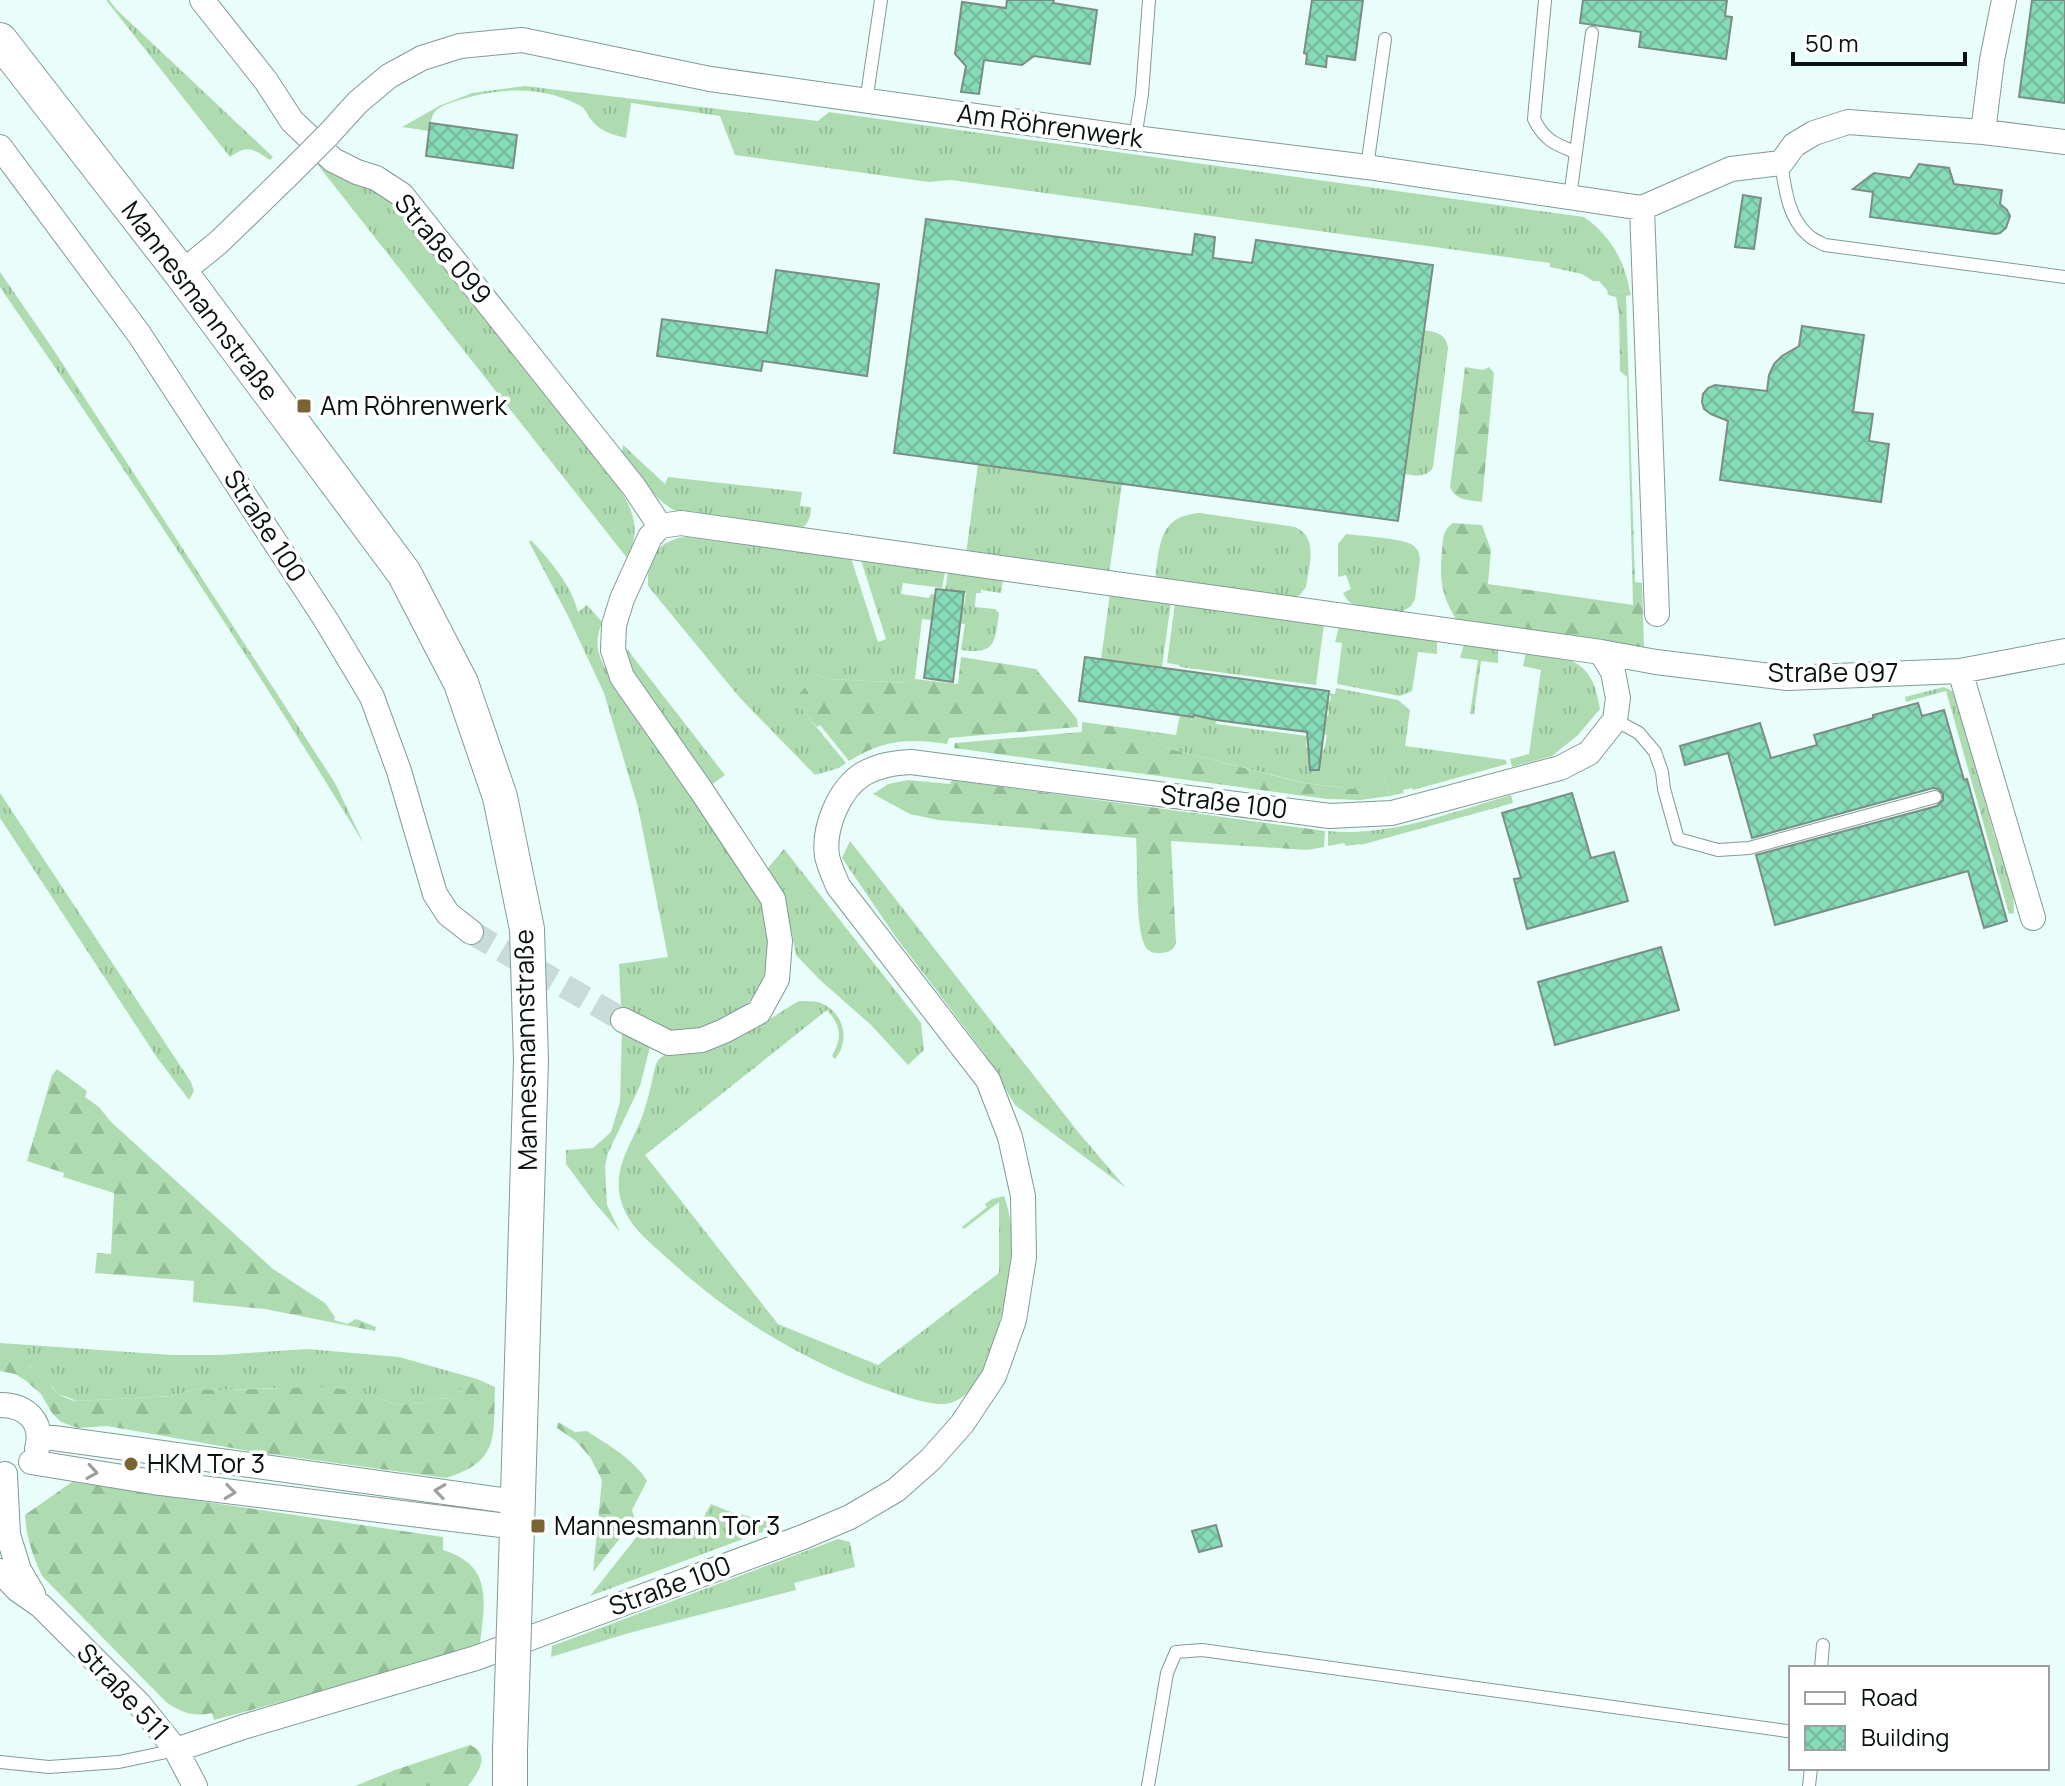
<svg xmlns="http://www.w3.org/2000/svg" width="2065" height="1786" font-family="Manrope,sans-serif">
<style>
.grass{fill:url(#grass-tufts)}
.forest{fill:url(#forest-firs)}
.building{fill:url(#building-cross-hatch);stroke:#798e84;stroke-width:2}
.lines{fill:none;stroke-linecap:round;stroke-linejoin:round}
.street-tunnel{stroke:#c7dbd8;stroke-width:24;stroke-dasharray:24 12;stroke-linecap:butt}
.lane-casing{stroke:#829a97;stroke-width:14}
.street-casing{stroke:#829a97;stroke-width:26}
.secondary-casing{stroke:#829a97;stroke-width:36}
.lane{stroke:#fff;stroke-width:12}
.street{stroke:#fff;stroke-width:24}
.secondary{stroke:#fff;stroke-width:34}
.street-bridge-casing{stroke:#829a97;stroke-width:26;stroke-linecap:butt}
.secondary-bridge-casing{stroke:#829a97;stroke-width:36;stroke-linecap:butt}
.street-bridge{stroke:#fff;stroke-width:24}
.secondary-bridge{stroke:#fff;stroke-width:34}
.oneway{stroke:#9da09f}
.poi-dot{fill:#796534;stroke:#fff;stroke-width:3}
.labels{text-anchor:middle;stroke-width:7;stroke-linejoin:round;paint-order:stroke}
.street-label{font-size:26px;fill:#091210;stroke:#fff}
.poi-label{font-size:26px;fill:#091210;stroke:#fff;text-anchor:start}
</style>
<defs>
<pattern id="grass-tufts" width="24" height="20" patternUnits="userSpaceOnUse" patternTransform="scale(2)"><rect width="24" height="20" fill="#aedcb0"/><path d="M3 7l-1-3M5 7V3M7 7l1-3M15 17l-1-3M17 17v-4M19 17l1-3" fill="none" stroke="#94bc96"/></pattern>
<pattern id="forest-firs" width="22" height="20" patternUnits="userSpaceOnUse" patternTransform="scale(2)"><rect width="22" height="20" fill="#aedcb0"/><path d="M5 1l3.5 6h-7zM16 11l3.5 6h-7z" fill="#94bc96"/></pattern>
<pattern id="building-cross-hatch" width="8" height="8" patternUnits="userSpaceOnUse" patternTransform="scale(2)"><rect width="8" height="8" fill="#87dab7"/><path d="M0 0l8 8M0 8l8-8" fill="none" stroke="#73ba9c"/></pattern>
</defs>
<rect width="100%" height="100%" fill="#e9fefb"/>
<path class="grass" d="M 106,0 L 109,0 L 117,10 L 273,157 L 270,160 C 253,149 248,144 230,157 Z
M 525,86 L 818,121 L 829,112 L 1584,217 C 1610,235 1625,261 1630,292 L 1607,290 L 1599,281 L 1593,281 L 1582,274 L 1550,267 L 1550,263 L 951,180 L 929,182 L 735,155 L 720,116 L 631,103 L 626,138 C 610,134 599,131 589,117 C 586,111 584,107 577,104 C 539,85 495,88 456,101 C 448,104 439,106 434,113 C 431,118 430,125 429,131 L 402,127 L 439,106 L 472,93 Z
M 277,113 L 341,172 L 398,206 L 617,485 C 633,509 642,531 627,558 Z
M 0,272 L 53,349 L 335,783 L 364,844 C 248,654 125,469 0,287 Z
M 1424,330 C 1437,332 1446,334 1448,348 L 1433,467 C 1426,478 1417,476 1405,474 Z
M 623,445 L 665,484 L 668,477 L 802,492 L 800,506 L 811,507 C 811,516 808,525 800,530 L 679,513 C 655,501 641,479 624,457 L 622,452 Z
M 978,464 L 1122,484 L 1109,574 L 966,554 Z
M 1200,513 L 1295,527 C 1319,537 1309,566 1306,587 L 1300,595 L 1292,598 L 1155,580 C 1160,545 1158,516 1200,513 Z
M 1346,534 C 1360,536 1405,538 1414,546 C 1419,551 1419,553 1420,559 L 1415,599 L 1411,606 L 1403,611 L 1397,612 L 1356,606 L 1348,601 L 1343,593 L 1351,589 L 1346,575 L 1338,577 L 1338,544 Z
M 687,536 L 851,558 L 878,642 L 886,639 L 861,560 L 945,572 L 942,588 L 903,583 L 901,594 L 929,598 L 931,594 L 945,595 L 944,602 L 964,605 L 966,593 L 945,590 L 948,572 L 1003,579 L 1001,593 L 981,590 L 981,593 L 976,593 L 975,607 L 995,609 L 999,613 C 995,642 996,655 961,650 L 965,624 L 922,619 L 915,679 L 908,683 L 831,679 L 815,674 L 795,701 L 846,763 L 839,768 L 815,775 L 740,698 L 648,586 C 647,557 656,542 687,536 Z
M 531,540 C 551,562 571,584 578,612 L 587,605 L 602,622 C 594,644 597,654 609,675 C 650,733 693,791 730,852 C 741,870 757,889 763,910 C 775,946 770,994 734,1013 C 725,1018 716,1024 707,1028 C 676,1040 647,1020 621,1006 L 619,964 L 668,957 L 638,807 L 604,693 L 568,616 L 529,542 Z
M 1110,594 L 1171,602 L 1162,667 L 1101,659 Z
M 1175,603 L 1324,624 L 1316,685 L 1180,667 L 1179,665 L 1167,663 Z
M 1339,626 L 1437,641 L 1437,654 L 1418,652 L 1412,691 L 1400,696 L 1337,684 L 1342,643 L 1335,642 Z
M 623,644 L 725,775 L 711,785 L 632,675 Z
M 1464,644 L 1498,649 L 1498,663 L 1481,661 L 1474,714 L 1470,714 L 1478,660 L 1460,658 Z
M 1526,652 C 1570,657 1593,659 1600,709 L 1578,735 L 1552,756 L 1512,767 L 1510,759 L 1529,754 L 1541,670 L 1523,666 Z
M 1944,687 L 1952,691 L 1958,699 L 1994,834 L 2013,889 L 2014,913 L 2009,914 L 1946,691 L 1906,702 L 1905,697 Z
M 1336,688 L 1398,700 L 1410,710 L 1405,746 L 1506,760 L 1507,764 L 1413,790 L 1412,788 L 1403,790 L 1404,793 L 1390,796 L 1384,776 L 1383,782 L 1354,789 L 1305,783 L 1166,748 L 1160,741 L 1147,731 L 1176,735 L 1180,715 L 1215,718 L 1216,724 L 1307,736 L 1306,747 L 1324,750 L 1327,735 L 1323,734 L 1325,716 L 1328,716 L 1329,711 L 1326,710 L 1327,701 L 1330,701 L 1331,696 L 1328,695 L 1328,693 L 1335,694 Z
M 0,793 L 191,1082 L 194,1091 L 189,1100 L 158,1059 L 0,818 Z
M 1511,795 L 1513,803 L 1361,845 L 1360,844 L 1346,846 L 1344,843 L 1328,846 L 1328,831 C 1391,837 1452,812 1511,795 Z
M 850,841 L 1079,1133 L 1126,1188 L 1015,1105 L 984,1053 L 895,936 L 842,858 Z
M 784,849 L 921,1023 L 924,1050 L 908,1065 L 871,1025 L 820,980 L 796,955 L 786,905 L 768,868 Z
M 799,1001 C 805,1001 812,1001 818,1002 C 844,1010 851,1041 835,1059 L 832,1056 C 842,1037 842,1027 827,1010 L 645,1155 L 778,1324 L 878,1365 L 999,1273 L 999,1202 L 964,1229 L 962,1227 L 987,1207 L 985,1204 L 992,1199 L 1004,1196 C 1019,1239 1011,1278 1000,1321 C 993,1350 984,1390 953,1402 C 940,1408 914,1399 900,1395 C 813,1367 734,1320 667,1258 C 647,1240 626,1224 620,1197 C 613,1164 635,1140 644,1111 C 649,1096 652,1080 656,1064 C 665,1046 689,1055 706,1051 C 737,1043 771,1017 799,1001 Z
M 622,1032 L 651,1043 L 640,1086 L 608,1153 L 605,1166 L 607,1205 L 620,1232 L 594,1202 L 566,1164 L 566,1150 L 593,1148 L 611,1132 L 620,1102 Z
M 0,1343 L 171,1355 L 219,1355 L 307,1349 L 399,1357 L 477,1379 C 468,1383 458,1389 454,1399 L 433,1398 L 421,1403 L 396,1405 L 376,1397 L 275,1388 L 223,1390 L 197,1389 L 171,1396 L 77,1401 L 59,1394 L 32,1367 L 0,1358 Z
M 711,1504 L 728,1511 L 781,1525 L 590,1596 L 646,1525 L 653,1522 L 674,1533 L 680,1521 L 697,1530 Z
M 838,1539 L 850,1542 L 855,1567 L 794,1583 L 796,1590 L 629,1633 L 551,1657 L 552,1646 Z"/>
<path class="forest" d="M 1607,290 L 1630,292 L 1631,295 L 1626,296 L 1635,582 L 1642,583 L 1644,647 L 1457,621 C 1442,596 1439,581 1442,552 C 1443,540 1442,531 1453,523 L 1482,525 L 1491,550 L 1488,584 L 1633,605 L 1627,377 L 1620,371 L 1619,312 L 1616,297 L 1608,295 Z
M 1465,367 L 1483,370 L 1489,367 L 1494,373 L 1482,502 C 1469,500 1456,501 1450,487 Z
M 961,657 L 1036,669 L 1077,719 L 1078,727 L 949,738 L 947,744 C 908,738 883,740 849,761 L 820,725 L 817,727 L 794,701 L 815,674 L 831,679 L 908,683 L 915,679 L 958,684 Z
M 1082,722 L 1147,731 L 1160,741 L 1166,748 L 1304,783 L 1354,789 L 1358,778 L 1383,782 L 1383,773 L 1390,796 L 1360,800 L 1327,799 L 954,748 L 955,743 L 1082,732 Z
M 908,780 L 950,784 L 952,780 L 1325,831 L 1324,847 L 1307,850 L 1171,841 L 1176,943 C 1172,951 1170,952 1161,953 C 1154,953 1149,953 1145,946 C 1135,928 1138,861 1136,838 L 938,820 L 910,814 L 873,794 L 888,784 Z
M 57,1069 L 87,1091 L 85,1097 L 99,1107 L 111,1122 L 273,1269 L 325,1303 L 335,1317 L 334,1320 L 347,1324 L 356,1319 L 376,1327 L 375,1331 L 265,1309 L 193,1302 L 194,1281 L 95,1273 L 97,1253 L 111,1254 L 114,1193 L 63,1177 L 64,1173 L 27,1161 L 52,1075 Z
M 0,1358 C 9,1359 23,1362 31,1367 C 49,1377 52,1398 77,1401 L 171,1396 L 197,1389 L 223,1390 L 325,1387 L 355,1391 L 376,1397 L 396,1405 L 421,1403 L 433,1398 L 454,1399 C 458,1389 468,1383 477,1379 L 495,1387 C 493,1436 501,1461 446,1478 L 249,1451 L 107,1426 L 78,1428 L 61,1422 L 52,1413 L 41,1394 L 25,1380 L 15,1374 L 0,1371 Z
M 558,1422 L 575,1432 L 587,1431 C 608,1445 634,1459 647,1481 L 632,1510 L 635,1520 L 593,1572 L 602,1480 L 590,1457 L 576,1441 L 557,1428 Z
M 72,1482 L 443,1537 L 443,1550 C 493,1565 485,1602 480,1643 L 382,1675 L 214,1720 L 212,1713 C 193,1717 182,1713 166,1702 L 42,1576 C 33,1556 26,1537 25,1515 Z
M 470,1745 C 491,1754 479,1772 468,1786 L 355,1786 L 395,1770 Z"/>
<path class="building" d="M 1007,0 L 1054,0 L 1053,3 L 1097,10 L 1090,64 L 1034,56 L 1022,65 L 984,60 L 979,94 L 961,92 L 966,66 L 955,54 L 962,2 L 1006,8 Z
M 1312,0 L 1363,0 L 1355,60 L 1327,56 L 1326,67 L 1306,64 L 1307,54 L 1304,53 Z
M 1583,0 L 1727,0 L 1725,16 L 1732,17 L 1726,59 L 1639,47 L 1641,32 L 1580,23 Z
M 2032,0 L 2065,0 L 2065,103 L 2019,97 Z
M 430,123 L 517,135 L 513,168 L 426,156 Z
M 1919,164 L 1949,168 L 1954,184 L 2002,190 L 2000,204 L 2007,210 L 2010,216 L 2006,228 L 2000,233 L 1995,234 L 1870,217 L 1873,192 L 1853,189 L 1874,173 L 1910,178 Z
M 1743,195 L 1761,198 L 1754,249 L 1735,247 Z
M 926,219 L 1192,255 L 1195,234 L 1215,237 L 1213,258 L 1252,263 L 1256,240 L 1433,265 L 1398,521 L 894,453 Z
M 776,270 L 879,284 L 867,376 L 763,361 L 761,371 L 657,356 L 662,319 L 767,333 Z
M 1802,326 L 1864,335 L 1853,412 L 1873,414 L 1869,441 L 1889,444 L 1881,502 L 1720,480 L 1728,421 L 1711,414 L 1704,409 L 1702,402 L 1703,394 L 1708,388 L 1715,385 L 1767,391 L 1769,375 L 1774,364 L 1782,356 L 1799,346 Z
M 936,589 L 964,592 L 953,682 L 924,678 Z
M 1085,657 L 1329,691 L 1319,770 L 1310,770 L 1307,732 L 1216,720 L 1194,715 L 1193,717 L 1079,701 Z
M 1918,703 L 1922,716 L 1944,710 L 1964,780 L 1967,779 L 2007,921 L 1984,928 L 1968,871 L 1775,925 L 1756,855 L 1937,806 L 1943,800 L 1943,794 L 1938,789 L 1933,788 L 1752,838 L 1728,753 L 1685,765 L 1680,746 L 1760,723 L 1771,758 L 1817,745 L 1814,735 L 1873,718 L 1873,715 Z
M 1572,793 L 1591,858 L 1614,852 L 1628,901 L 1527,929 L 1514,879 L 1521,878 L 1502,813 Z
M 1661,947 L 1679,1010 L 1555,1045 L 1538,982 Z
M 1216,1525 L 1222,1546 L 1199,1552 L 1192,1531 Z"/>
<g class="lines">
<path class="street-tunnel" d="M 471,932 L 623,1020"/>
<defs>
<path id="lane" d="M 1545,0 L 1534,119 C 1544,140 1555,144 1575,152
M 866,102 L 881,0
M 1135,138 L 1142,94 L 1149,0
M 1781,163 C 1785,188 1788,218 1808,235 C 1812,239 1819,242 1825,245 L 2065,277
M 1367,167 L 1385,39
M 1570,197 L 1592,33
M 1615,720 L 1639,733 L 1655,752 L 1662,772 L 1664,789 L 1678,839 L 1718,850 L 1749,848 L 1935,797
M 1821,1668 L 1823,1645
M 0,1762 L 49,1767 L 119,1762 L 176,1750
M 1148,1786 L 1167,1673 L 1176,1652 L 1202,1650 L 1787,1731
M 1809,1786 L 1811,1768"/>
<path id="street" d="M 202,0 L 266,81 L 292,121 L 333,160 L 357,172 L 376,178 L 402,195 L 634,487 L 660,526
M 1983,132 L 1992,60 L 2004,0
M 327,136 L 358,102 L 389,76 L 422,58 L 460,46 L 522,40 L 710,79 L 1135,138 L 1367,167 L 1642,208 L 1731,169 L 1781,163 L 1794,145 L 1814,133 L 1848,122 L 1983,132 L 2065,142
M 0,147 L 139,334 L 326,620 L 372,697 L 399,771 L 435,894 L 448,914 L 471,932
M 1642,208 L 1657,614
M 181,273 L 219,242 L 286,177
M 1601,652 L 1656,662 L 1787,678 L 1960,671 L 2065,651
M 1960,671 L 2033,918
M 0,1405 C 27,1405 44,1422 37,1449
M 39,1436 L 517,1502
M 31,1462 L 153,1482 L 516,1527
M 5,1474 L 8,1535 L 19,1570 L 33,1594
M 0,1571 L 18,1590 L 41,1606 L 140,1705 L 176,1750 L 195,1786
M 176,1750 L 243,1727 L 476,1658 L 803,1537 L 850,1517 L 896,1490 L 931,1459 L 962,1424 L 994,1376 L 1014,1320 L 1024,1257 L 1023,1196 L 1010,1137 L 988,1080 L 838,886 C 834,876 829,866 827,856 C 823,828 839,789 863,774 C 879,765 894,763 911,762 L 1330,816 L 1392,813 L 1560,768 L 1589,753 L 1615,720 L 1618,698 L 1613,672 L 1601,652 L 702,526 L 681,523 L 660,526 L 650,537 L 622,599 L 614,625 L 613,650 L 622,677 L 701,790 L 773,899 L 780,941 L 777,979 L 759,1012 L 724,1031 L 702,1040 L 669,1043 L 623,1020"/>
<path id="secondary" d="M 0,40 L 181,273 L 404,573 L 461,683 L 500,797 L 527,929 L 531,1060 L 515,1595
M 510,1786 L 510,1749"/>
</defs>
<use href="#lane" class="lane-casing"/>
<use href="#street" class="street-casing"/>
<use href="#secondary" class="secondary-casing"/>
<use href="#lane" class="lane"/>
<use href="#street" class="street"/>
<use href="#secondary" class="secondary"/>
<defs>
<path id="street-bridge" d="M 286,177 L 327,136"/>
<path id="secondary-bridge" d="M 510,1749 L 515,1595"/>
</defs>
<use href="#street-bridge" class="street-bridge-casing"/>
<use href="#secondary-bridge" class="secondary-bridge-casing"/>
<use href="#street-bridge" class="street-bridge"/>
<use href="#secondary-bridge" class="secondary-bridge"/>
</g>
<defs><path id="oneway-chevron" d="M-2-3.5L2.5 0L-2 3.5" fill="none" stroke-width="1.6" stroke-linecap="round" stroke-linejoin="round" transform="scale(2)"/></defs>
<g class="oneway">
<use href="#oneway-chevron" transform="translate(92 1472) rotate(9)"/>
<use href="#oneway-chevron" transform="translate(440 1491) rotate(-172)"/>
<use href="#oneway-chevron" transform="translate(230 1492) rotate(7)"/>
</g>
<g class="poi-dot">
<rect x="296" y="398" width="16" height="16" rx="4"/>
<circle cx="131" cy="1464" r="8"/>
<rect x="530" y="1518" width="16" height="16" rx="4"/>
</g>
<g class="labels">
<g class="street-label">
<text transform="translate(1050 126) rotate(8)" y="9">Am Röhrenwerk</text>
<text transform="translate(443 249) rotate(50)" y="9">Straße 099</text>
<text transform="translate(200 301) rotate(53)" y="9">Mannesmannstraße</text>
<text transform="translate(265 526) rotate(57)" y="9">Straße 100</text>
<text x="1833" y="682">Straße 097</text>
<text transform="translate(1224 802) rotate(7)" y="9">Straße 100</text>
<text transform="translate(526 1050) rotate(-91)" y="9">Mannesmannstraße</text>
<text transform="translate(670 1586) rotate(-20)" y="9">Straße 100</text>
<text transform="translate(123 1692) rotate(47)" y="9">Straße 511</text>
</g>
<g class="poi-label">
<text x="320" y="415">Am Röhrenwerk</text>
<text x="147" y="1473">HKM Tor 3</text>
<text x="554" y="1535">Mannesmann Tor 3</text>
</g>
</g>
<rect x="1789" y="1666" width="260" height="104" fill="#ffffff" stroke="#9da09f" stroke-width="2"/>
<rect x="1805" y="1692" width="40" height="12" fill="#ffffff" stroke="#9da09f" stroke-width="2"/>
<text x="1861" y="1706" font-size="24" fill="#091210">Road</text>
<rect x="1805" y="1726" width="40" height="24" fill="url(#building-cross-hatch)" stroke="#9da09f" stroke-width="2"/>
<text x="1861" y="1746" font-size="24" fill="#091210">Building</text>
<path d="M1793 52v12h172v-12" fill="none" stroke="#091210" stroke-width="4"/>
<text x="1805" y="52" font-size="24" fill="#091210" stroke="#ffffff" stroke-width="6" paint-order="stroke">50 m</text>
</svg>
